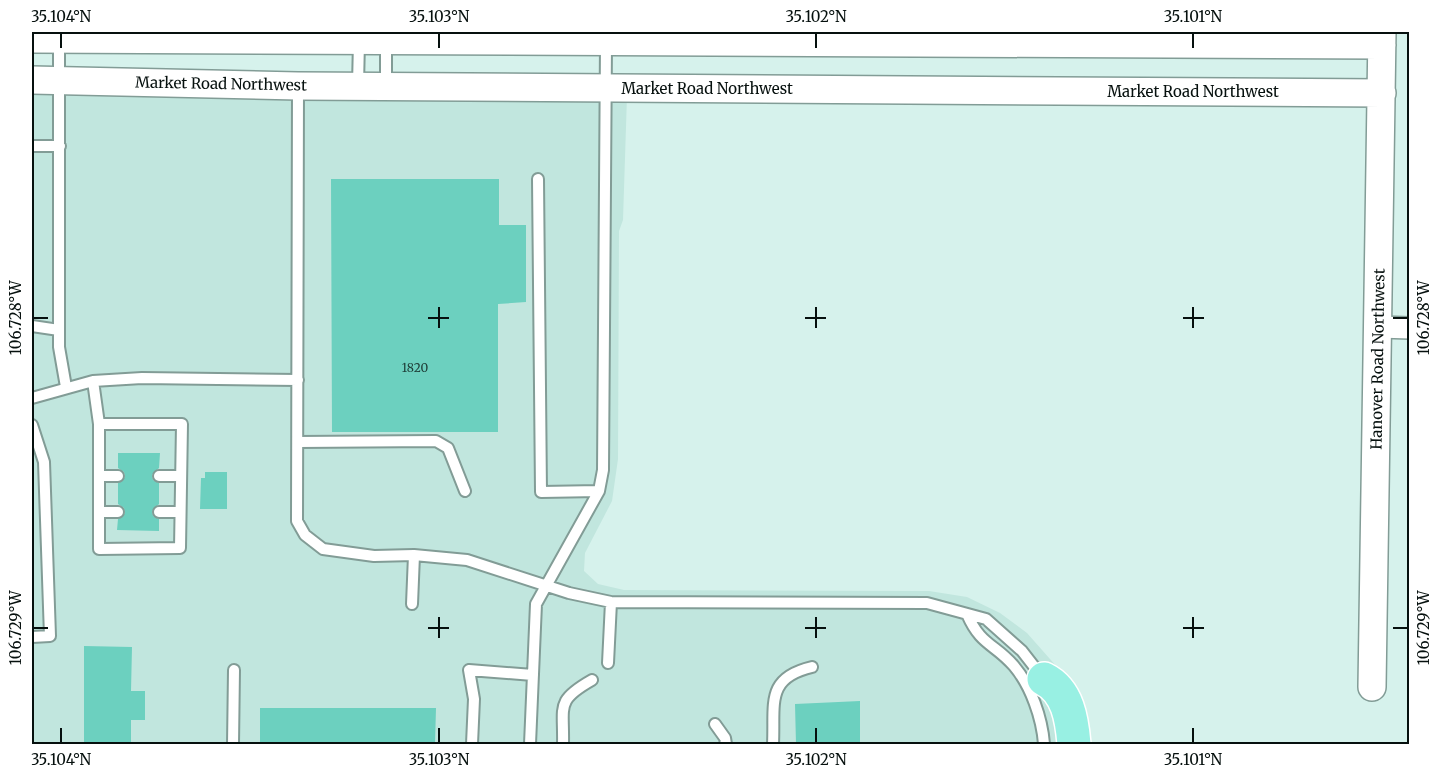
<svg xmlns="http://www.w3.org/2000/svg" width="1441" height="776" font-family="Merriweather,serif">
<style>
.built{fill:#c1e6de}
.building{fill:#6cd0bf}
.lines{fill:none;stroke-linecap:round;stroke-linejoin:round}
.service-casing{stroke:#829c96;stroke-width:14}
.minor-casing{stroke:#829c96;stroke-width:24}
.tertiary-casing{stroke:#829c96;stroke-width:30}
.primary-casing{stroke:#fff;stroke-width:36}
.service{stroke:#fff;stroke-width:10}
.minor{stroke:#fff;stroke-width:21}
.tertiary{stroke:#fff;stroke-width:27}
.primary{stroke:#98f0e3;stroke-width:33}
.ticks{fill:none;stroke:#06100e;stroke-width:2}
.labels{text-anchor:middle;stroke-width:5;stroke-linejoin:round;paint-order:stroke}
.number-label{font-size:12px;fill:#20403a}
.street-label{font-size:15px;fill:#06100e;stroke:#fff}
.neatline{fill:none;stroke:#06100e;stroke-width:2}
.ticks-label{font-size:15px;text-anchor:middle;fill:#06100e}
</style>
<rect width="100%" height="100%" fill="#d6f2ec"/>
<path class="built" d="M 32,91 L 627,96 L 623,220 L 619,231 L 618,459 L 612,501 L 585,553 L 584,571 L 598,584 L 624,590 L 929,591 L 967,597 L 1000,613 L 1027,633 L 1065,676 L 1083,744 L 32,744 Z"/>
<path class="building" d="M 331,179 L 499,179 L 499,225 L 526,225 L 526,302 L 498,304 L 498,432 L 332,432 Z
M 118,453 L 160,453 L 159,468 L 152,475 L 153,480 L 159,483 L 159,504 L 152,511 L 153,516 L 159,519 L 159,531 L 117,530 L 118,519 L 125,513 L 124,508 L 118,504 L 118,483 L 125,477 L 124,472 L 118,468 Z
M 205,472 L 227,472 L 227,509 L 200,509 L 201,478 L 205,478 Z
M 84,646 L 132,647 L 131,691 L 145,691 L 145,720 L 131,720 L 131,744 L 84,744 Z
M 860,701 L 860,744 L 796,744 L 795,704 Z
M 260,708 L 436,708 L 435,744 L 260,744 Z"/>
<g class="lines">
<defs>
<path id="service" d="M 59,40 L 59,347 L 66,387
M 358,85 L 359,41
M 386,85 L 386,41
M 298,87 L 297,521 L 305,535 L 323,549 L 374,556 L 414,555 L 467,560 L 569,593 L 611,602 L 927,603 L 986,619 L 1022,651 L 1043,678
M 32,146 L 60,146
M 538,179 L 541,492 L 599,491
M 32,326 L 59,330
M 93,381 L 99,424 L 99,549 L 180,548 L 182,424 L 99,424
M 32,398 L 93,381 L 142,378 L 298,380
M 32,425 L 44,462 L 50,636 L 32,637
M 298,442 L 436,441 L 448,448 L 465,491
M 99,476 L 118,476
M 159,476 L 181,476
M 99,512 L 118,512
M 159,512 L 180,512
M 412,604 L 414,555
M 967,614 C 981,646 994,643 1014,666 C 1031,686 1042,718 1044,744
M 608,663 L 611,602
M 715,724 L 725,738 L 726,744
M 233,744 L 234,670
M 472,744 L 474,699 L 469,670 L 533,675
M 530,744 L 536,604 L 599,491 L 603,470 L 606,43
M 563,744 C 564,706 555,701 592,680
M 773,744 C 775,704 765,678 812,667"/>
<path id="minor" d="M 1379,327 L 1410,328"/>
<path id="tertiary" d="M 32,39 L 1382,45
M 32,80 L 298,86 L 1382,93
M 1372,687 L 1382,32"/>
<path id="primary" d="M 1044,679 C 1068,691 1072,720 1074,744"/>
</defs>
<use href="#service" class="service-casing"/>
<use href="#minor" class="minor-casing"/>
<use href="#tertiary" class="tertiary-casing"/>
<use href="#primary" class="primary-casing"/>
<use href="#service" class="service"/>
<use href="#minor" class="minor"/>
<use href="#tertiary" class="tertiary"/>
<use href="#primary" class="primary"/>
</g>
<path class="ticks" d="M 61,33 L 61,48M 439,33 L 439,48M 816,33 L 816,48M 1193,33 L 1193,48M 439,307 L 439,328M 816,307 L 816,328M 1193,307 L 1193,328M 33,318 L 48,318M 428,318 L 449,318M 805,318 L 826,318M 1183,318 L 1204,318M 1393,318 L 1408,318M 439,617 L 439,638M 816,617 L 816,638M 1193,617 L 1193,638M 33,628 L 48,628M 428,628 L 449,628M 805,628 L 826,628M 1183,628 L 1204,628M 1393,628 L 1408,628M 61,728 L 61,743M 439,728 L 439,743M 816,728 L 816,743M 1193,728 L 1193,743"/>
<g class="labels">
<g class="number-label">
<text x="415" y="372">1820</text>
</g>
<g class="street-label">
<text transform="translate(221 84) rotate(1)" y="5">Market Road Northwest</text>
<text x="707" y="94">Market Road Northwest</text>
<text x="1193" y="97">Market Road Northwest</text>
<text transform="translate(1378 359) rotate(-89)" y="5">Hanover Road Northwest</text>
</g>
</g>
<rect width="1441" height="776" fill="none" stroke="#ffffff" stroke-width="66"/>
<rect x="33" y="33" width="1375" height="710" class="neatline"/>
<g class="ticks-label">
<text x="61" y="22">35.104°N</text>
<text x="439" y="22">35.103°N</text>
<text x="816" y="22">35.102°N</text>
<text x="1193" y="22">35.101°N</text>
<text transform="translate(1424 318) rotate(-90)" y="5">106.728°W</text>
<text transform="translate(16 318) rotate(-90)" y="5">106.728°W</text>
<text transform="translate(1424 628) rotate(-90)" y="5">106.729°W</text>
<text transform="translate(16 628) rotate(-90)" y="5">106.729°W</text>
<text x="61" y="765">35.104°N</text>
<text x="439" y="765">35.103°N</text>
<text x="816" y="765">35.102°N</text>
<text x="1193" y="765">35.101°N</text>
</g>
</svg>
